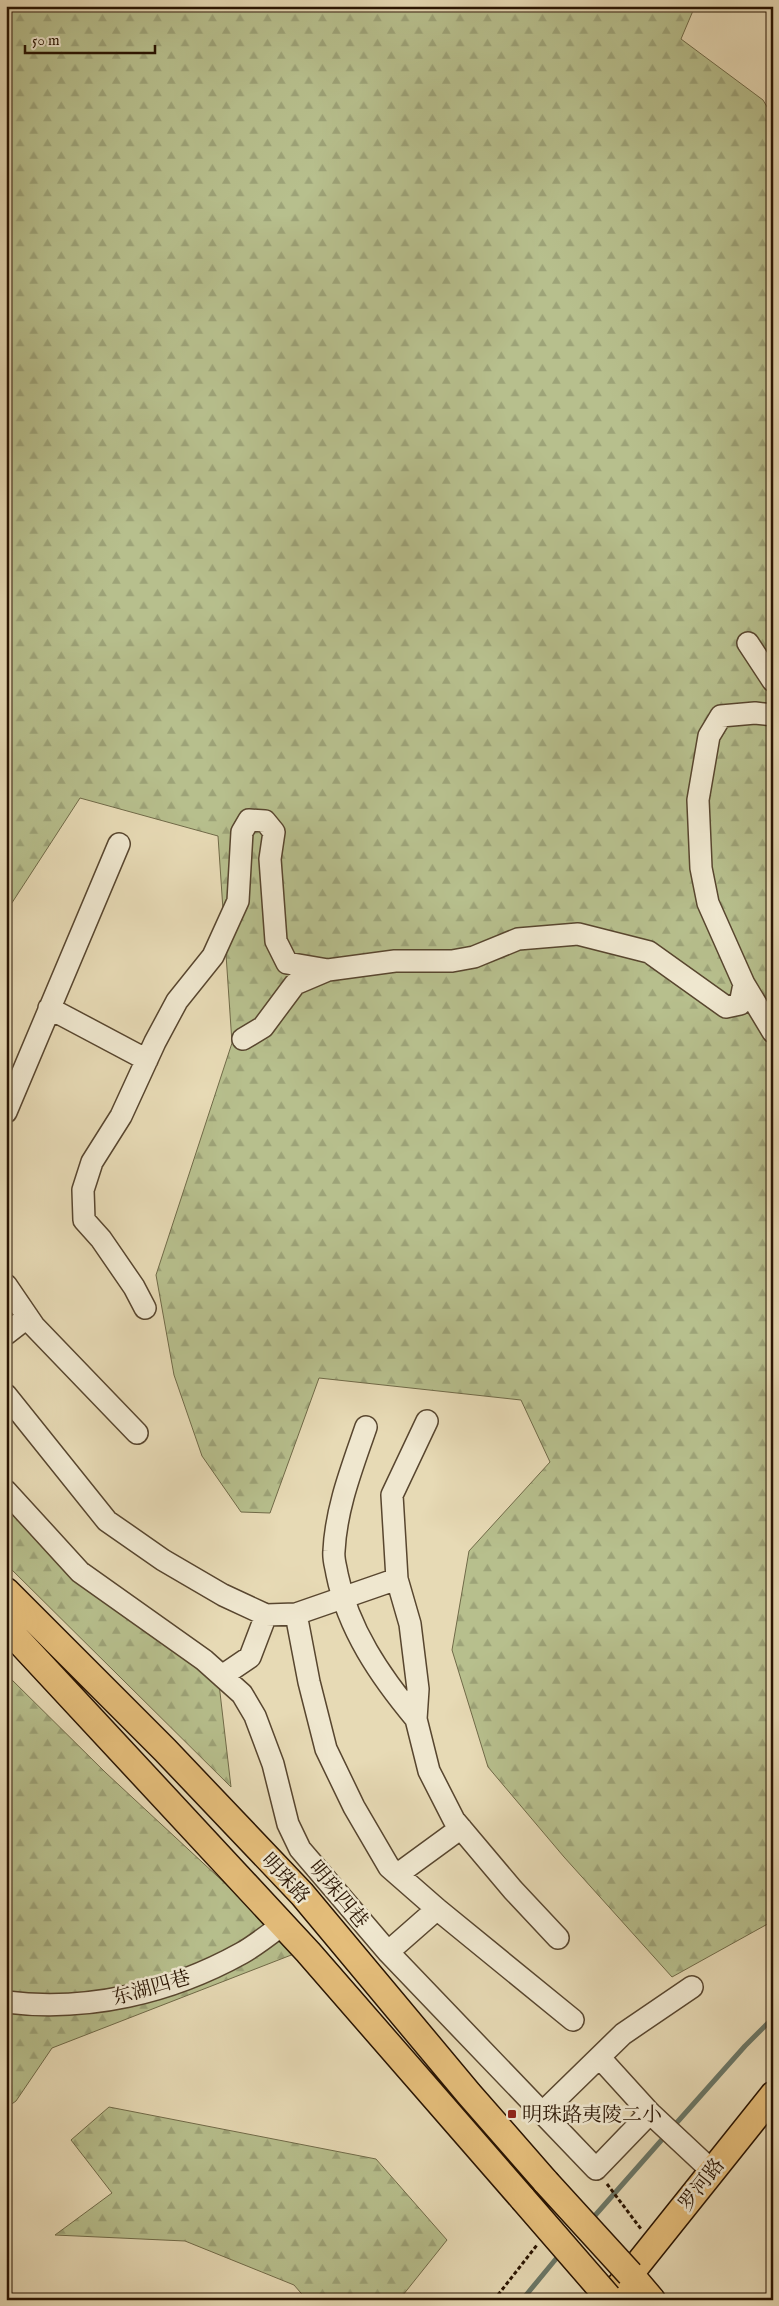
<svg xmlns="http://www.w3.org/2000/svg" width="779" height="2306" font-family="'IM FELL English','Noto Serif SC',serif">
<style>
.forest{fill:url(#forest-firs);stroke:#706a48}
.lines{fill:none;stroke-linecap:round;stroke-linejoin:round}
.stream{stroke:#6b7868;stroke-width:5}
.minor-casing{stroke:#58462f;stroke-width:24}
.major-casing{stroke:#291402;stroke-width:29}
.path{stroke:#291402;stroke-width:3;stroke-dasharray:4 2.5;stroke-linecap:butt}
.minor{stroke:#efe7cf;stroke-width:21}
.major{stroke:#e4bd7a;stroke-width:26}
.major-bridge-casing{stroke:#291402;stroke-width:29;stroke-linecap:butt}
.major-bridge{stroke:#e4bd7a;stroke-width:26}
.poi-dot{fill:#8f2418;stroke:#efe7cf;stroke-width:2}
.labels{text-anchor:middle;stroke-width:5;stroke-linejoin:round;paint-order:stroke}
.street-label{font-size:20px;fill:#291402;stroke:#efe7cf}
.poi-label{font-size:20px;fill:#291402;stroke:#efe7cf;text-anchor:start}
</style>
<defs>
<pattern id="forest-firs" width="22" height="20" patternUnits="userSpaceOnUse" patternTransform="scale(1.25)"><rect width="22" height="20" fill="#b7bf8d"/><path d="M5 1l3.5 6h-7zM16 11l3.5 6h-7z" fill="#9da378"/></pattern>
</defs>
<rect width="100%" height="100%" fill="#e7dab5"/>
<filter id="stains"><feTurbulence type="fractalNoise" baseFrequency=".004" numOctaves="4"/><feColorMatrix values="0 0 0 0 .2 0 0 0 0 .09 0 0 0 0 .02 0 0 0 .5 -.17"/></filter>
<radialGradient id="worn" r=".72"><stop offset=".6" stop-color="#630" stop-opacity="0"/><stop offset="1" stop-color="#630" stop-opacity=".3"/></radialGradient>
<path class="forest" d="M 6,6 L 695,6 L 681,39 L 763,100 L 773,117 L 773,1921 L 672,1977 L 564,1857 L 488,1767 L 452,1650 L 469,1551 L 550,1462 L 521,1400 L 319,1378 L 270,1513 L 241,1512 L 202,1456 L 174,1375 L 156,1275 L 232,1043 L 218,836 L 80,798 L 6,912 Z
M 6,1504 L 219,1684 L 231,1787 L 6,1564 Z
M 6,1674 L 106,1773 L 299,1952 L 52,2048 L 16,2101 L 6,2108 Z
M 109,2107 L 376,2159 L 447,2240 L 399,2300 L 307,2300 L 294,2285 L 185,2241 L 55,2235 L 112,2193 L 71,2140 Z"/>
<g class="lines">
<path class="stream" d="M 672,2128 L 745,2046 L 773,2018
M 591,2220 L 666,2135
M 522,2300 L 560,2254"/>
<defs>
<path id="minor" d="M 748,643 L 773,681
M 773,715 L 755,713 L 721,716 L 709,736 L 698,800 L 701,868 L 708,903 L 744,984 L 773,1032
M 49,1008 L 147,1060
M 243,1039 L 263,1027 L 295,984 L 328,970 L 395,961 L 452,961 L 474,957 L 518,939 L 578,934 L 649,952 L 726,1007 L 740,1004 L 744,984
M 6,1112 L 119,844
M 6,1285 L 34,1326 L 137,1433
M 145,1308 L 134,1287 L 101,1239 L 84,1220 L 83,1190 L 92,1162 L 121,1116 L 155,1042 L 177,1001 L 213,956 L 238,901 L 242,832 L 249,820 L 265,821 L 274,832 L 270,859 L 276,941 L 287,963 L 328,970
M 6,1334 L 28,1317
M 6,1395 L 107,1521 L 163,1560 L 223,1595 L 266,1615 L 296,1614 L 397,1579
M 427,1421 L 392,1495 L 397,1579 L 410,1624 L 418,1689 L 416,1719 L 429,1771 L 454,1820 L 513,1890 L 558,1938
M 366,1427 C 352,1468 336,1508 334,1551 C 333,1559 336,1567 337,1574 C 348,1629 380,1676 416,1719
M 6,1491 L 80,1572 L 204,1660 L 242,1694 L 255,1716 L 273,1764 L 288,1824 L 300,1849 L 388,1952 L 596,2169 L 650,2113
M 296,1614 L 309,1682 L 326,1749 L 354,1807 L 389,1867 L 437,1909 L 573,2020
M 222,1676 L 250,1657 L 266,1615
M 398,1874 L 461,1828
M 388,1952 L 437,1909
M 6,2002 C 88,2012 170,1993 242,1953 C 256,1945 270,1934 283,1924
M 600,2058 L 650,2113 L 711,2170
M 542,2113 L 623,2034 L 692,1987"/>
<path id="major" d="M 6,1591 L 165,1750 L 302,1894 L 469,2094 L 546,2182
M 6,1627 L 308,1952 L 523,2199
M 630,2274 L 652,2300
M 607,2300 L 630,2274 L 773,2095"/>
</defs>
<use href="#minor" class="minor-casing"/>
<use href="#major" class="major-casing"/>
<path class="path" d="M 607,2184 L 641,2229
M 494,2300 L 537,2245"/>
<use href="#minor" class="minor"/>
<use href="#major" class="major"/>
<defs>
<path id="major-bridge" d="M 546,2182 L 630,2274
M 523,2199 L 608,2297"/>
</defs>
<use href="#major-bridge" class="major-bridge-casing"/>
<use href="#major-bridge" class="major-bridge"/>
</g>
<rect class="poi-dot" x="507" y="2109" width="10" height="10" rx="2.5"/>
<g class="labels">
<g class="street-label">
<text transform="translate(286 1878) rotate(47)" y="7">明珠路</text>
<text transform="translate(339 1894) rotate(50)" y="7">明珠四巷</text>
<text transform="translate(151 1987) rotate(-16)" y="7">东湖四巷</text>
<text transform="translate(701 2184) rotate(-52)" y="7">罗河路</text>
</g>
<g class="poi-label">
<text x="522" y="2121">明珠路夷陵二小</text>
</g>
</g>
<rect width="779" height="2306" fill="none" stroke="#e7dab5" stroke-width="25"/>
<rect x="8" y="8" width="764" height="2291" fill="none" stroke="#291402" stroke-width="2.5"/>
<rect x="12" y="12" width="754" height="2281" fill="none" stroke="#291402"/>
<path d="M25 45v8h130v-8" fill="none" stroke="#291402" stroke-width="2.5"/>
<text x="32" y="45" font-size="15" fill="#291402" stroke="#efe7cf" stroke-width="4" paint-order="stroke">50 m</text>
<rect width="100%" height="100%" filter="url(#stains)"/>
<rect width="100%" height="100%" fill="url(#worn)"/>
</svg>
